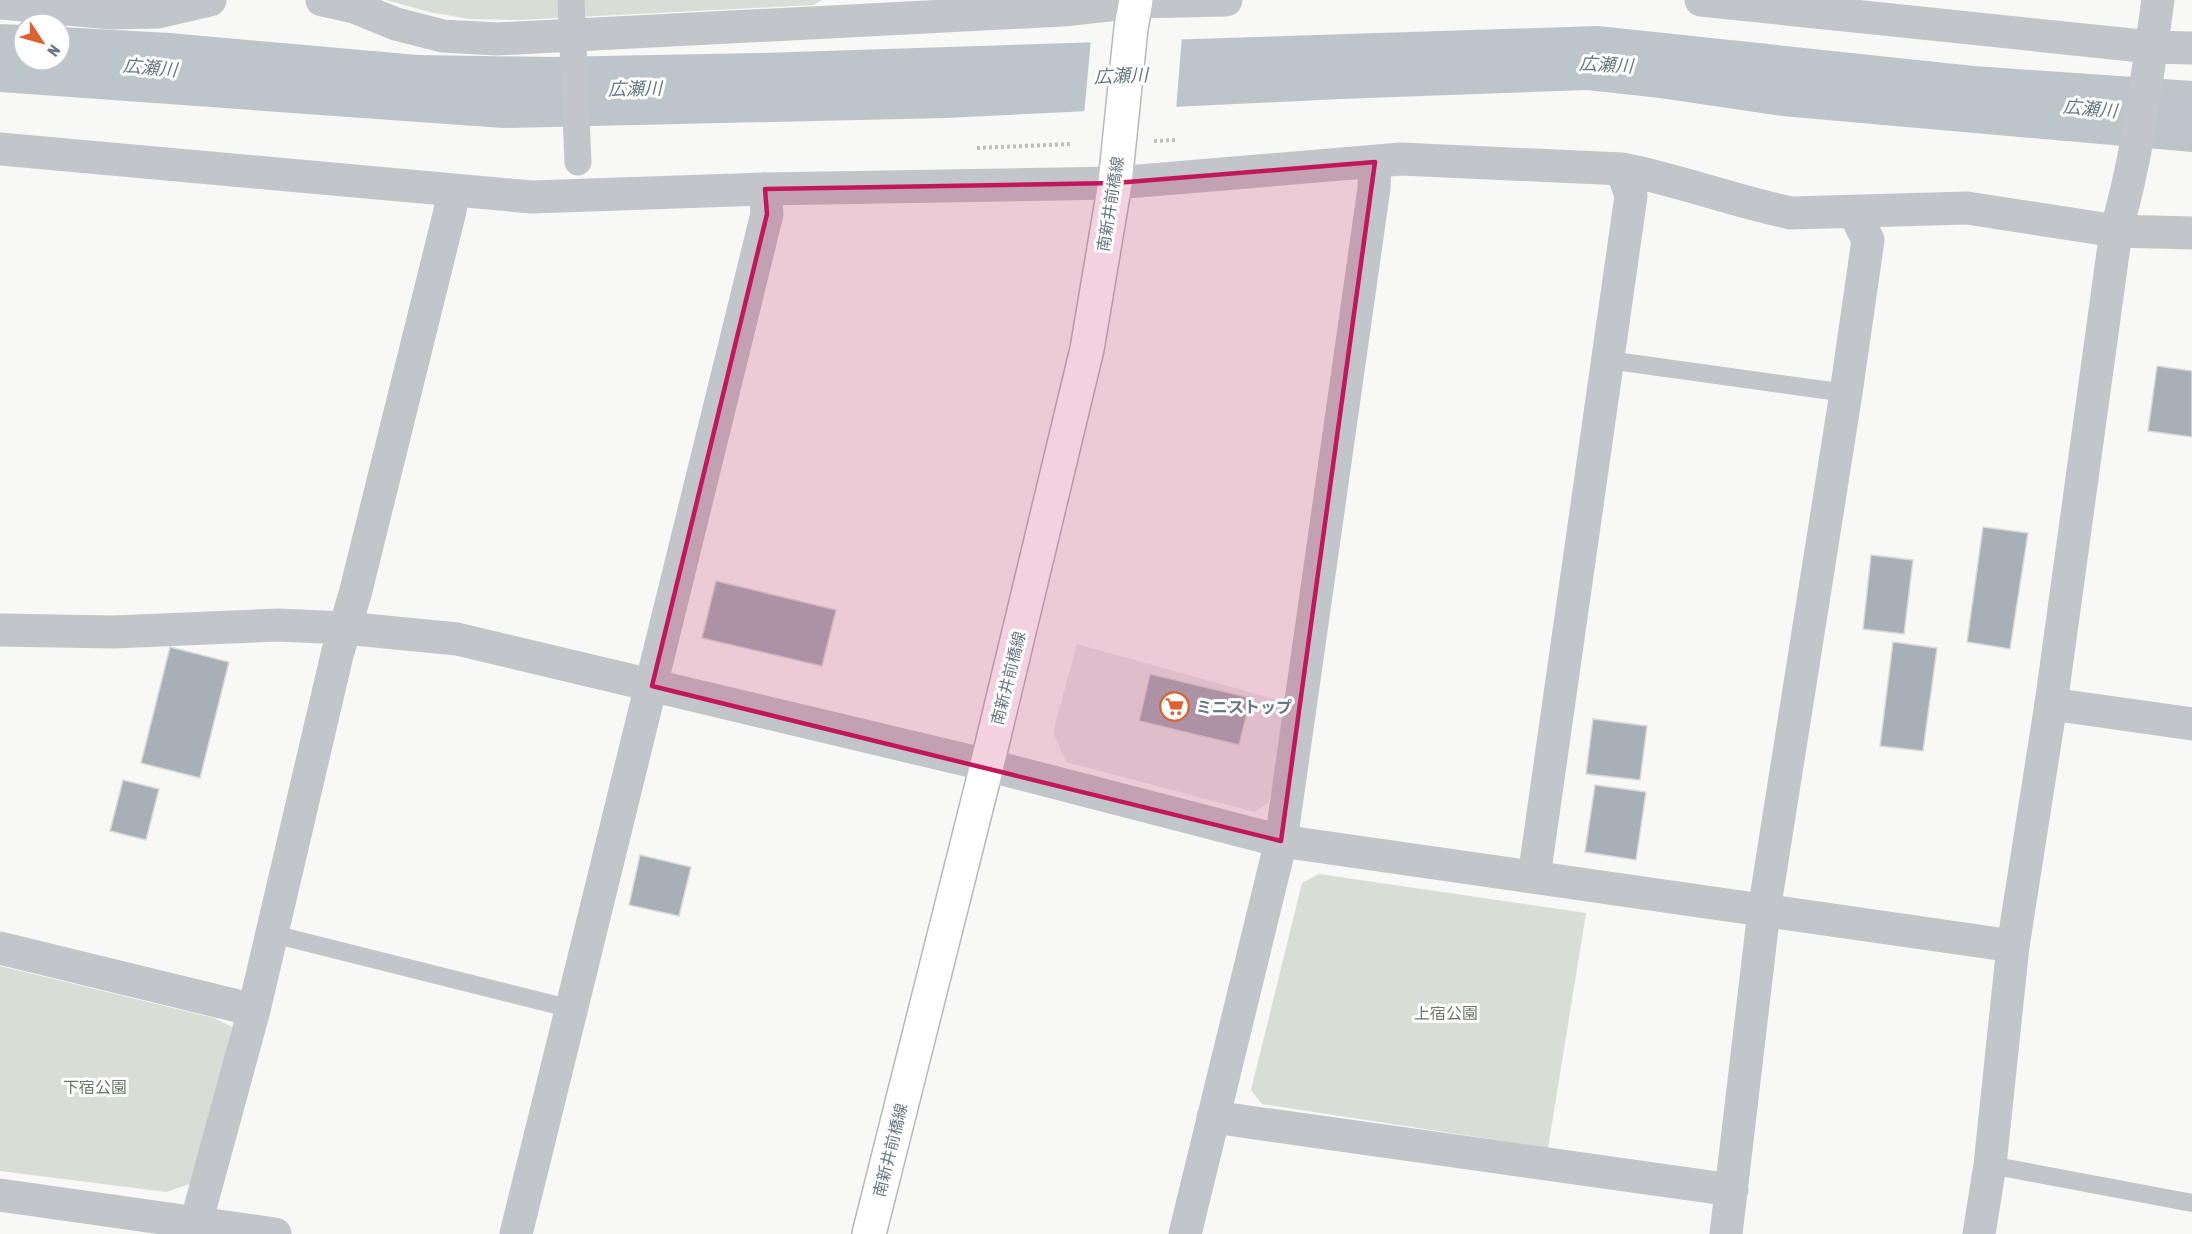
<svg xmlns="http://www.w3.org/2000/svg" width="2192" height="1234" font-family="'Asap Condensed','Noto Sans JP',sans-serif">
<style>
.built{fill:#e6e7e7}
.green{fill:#d8ddd5}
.water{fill:#bbc5ca}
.pier{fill:#f8f8f6}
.building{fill:#a8b0b7;stroke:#dadad8;stroke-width:1.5}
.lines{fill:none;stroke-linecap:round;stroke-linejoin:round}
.secondary-casing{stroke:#b4b9be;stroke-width:36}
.path{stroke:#bcbec1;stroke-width:4;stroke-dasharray:3 3;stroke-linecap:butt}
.service{stroke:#c2c5c9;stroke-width:18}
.pedestrian{stroke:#c2c5c9;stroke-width:27}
.minor{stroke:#c2c5c9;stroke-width:33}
.tertiary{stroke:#c2c5c9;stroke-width:33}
.secondary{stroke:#fff;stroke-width:33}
.marked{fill:#c2185b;fill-opacity:0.2;stroke:#c2185b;stroke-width:4.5;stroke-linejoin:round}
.labels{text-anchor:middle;stroke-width:6;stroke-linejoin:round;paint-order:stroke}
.street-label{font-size:16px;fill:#687786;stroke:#fff}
.poi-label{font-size:16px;font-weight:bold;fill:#687786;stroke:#fff;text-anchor:start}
.park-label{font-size:16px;fill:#667863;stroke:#fff}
.water-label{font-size:18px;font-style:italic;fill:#647781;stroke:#fff}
</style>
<rect width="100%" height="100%" fill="#f8f8f6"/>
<path class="built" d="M 1077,644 L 1289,703 L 1269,802 L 1255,812 L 1066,762 L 1053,732 Z"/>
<path class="green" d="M 386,0 L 822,0 L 814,5 L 519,20 L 469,19 L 429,12 Z
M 1319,874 L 1586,913 L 1548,1148 L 1262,1104 L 1251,1090 L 1302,883 Z
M 0,966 L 214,1018 L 232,1027 L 193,1183 L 166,1192 L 0,1171 Z"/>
<path class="water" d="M 0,24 L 24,25 L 24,60 L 60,60 L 60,27 L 170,33 L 418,55 L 550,57 L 760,53 L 1598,26 L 1974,66 L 2192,81 L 2192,152 L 1782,116 L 1660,98 L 1587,90 L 1340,99 L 946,118 L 503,128 L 0,92 Z"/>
<path class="pier" d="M 1182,36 L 1176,110 L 1084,115 L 1091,39 Z"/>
<path class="building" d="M 2157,366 L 2192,371 L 2192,437 L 2148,431 Z
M 1983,527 L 2028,533 L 2010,649 L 1967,642 Z
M 1871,555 L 1913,560 L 1904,634 L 1863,629 Z
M 716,581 L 836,610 L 822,666 L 702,638 Z
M 1893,642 L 1937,648 L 1923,751 L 1880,746 Z
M 170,647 L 229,662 L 200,778 L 141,763 Z
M 1150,674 L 1251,698 L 1239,745 L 1139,721 Z
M 1593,719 L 1647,726 L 1640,780 L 1586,774 Z
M 123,780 L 159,789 L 146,840 L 110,831 Z
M 1595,785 L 1646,792 L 1636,860 L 1585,852 Z
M 640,855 L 691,867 L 679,916 L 629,905 Z"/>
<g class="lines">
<defs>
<path id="secondary" d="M 869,1234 L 987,765 L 1087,349 L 1115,183 L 1131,28 L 1136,0"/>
</defs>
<use href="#secondary" class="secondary-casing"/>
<path class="path" d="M 1154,141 L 1176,140
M 977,148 L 1072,144"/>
<path class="service" d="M 1608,360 L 1846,393
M 273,934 L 572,1009
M 1990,1165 L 2192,1203"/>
<path class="pedestrian" d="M 571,0 L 578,162"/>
<path class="minor" d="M 322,0 L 354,7 L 396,24 L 443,36 L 497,39 L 1063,10 L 1136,2 L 1226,0
M 1701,0 L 2151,47 L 2192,48
M 0,3 L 111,13 L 158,12 L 210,0
M 0,149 L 532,197 L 765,189 L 1115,183 L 1401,159 L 1622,169 C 1679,180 1733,201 1791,213 L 1967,208 L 2116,231 L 2192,233
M 2116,231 C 2138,156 2147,77 2158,0
M 0,630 L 113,632 L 278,625 L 345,628 L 457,639 L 987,765
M 2051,704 L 2192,724
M 1534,877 L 1631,196 L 1622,169
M 0,948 L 254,1010
M 1213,1117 L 1732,1190
M 0,1195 L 275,1234
M 196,1223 L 254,1010 L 337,655 L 355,594 L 450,211 L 452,191
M 1185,1234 L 1281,841 L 1374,188 L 1375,162
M 1726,1234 L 1764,911 L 1846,393 L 1868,240 L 1854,212"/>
<path class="tertiary" d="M 987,765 L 1281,841 L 2013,946
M 516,1234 L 767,214 L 765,189
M 1979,1234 L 1990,1165 L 2013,946 L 2051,704 L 2116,231"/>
<use href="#secondary" class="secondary"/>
</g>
<path class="marked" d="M 1375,162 L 1281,841 L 652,686 L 767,214 L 765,189 L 1115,183 Z"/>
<defs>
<symbol id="supermarket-ring" viewBox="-11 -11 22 22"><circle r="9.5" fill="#fff" stroke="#de6230" stroke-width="1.5"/><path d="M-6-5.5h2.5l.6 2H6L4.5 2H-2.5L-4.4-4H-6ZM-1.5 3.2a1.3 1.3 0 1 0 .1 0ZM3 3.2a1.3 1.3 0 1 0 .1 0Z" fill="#de6230"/></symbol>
</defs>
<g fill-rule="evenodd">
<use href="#supermarket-ring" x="1158" y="690" width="33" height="33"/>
</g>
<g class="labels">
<g class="street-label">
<text transform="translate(1110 204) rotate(-81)" y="6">南新井前橋線</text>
<text transform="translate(1008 678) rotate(-76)" y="6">南新井前橋線</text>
<text transform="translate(890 1150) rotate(-76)" y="6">南新井前橋線</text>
</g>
<g class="poi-label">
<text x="1196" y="713">ミニストップ</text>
</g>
<g class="park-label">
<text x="1446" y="1019">上宿公園</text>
<text x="95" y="1093">下宿公園</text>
</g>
<g class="water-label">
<text transform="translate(1606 65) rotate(3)" y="6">広瀬川</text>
<text transform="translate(150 68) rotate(5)" y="6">広瀬川</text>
<text transform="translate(1121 76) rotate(-2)" y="6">広瀬川</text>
<text transform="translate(635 89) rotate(-1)" y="6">広瀬川</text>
<text transform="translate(2090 109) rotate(5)" y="6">広瀬川</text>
</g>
</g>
<g transform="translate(42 42) rotate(126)"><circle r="28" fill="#ffffff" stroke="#c3c9cf" stroke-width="1.5"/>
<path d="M0-4.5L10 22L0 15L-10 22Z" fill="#de6230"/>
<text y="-9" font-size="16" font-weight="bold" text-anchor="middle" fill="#687786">N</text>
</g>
</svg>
